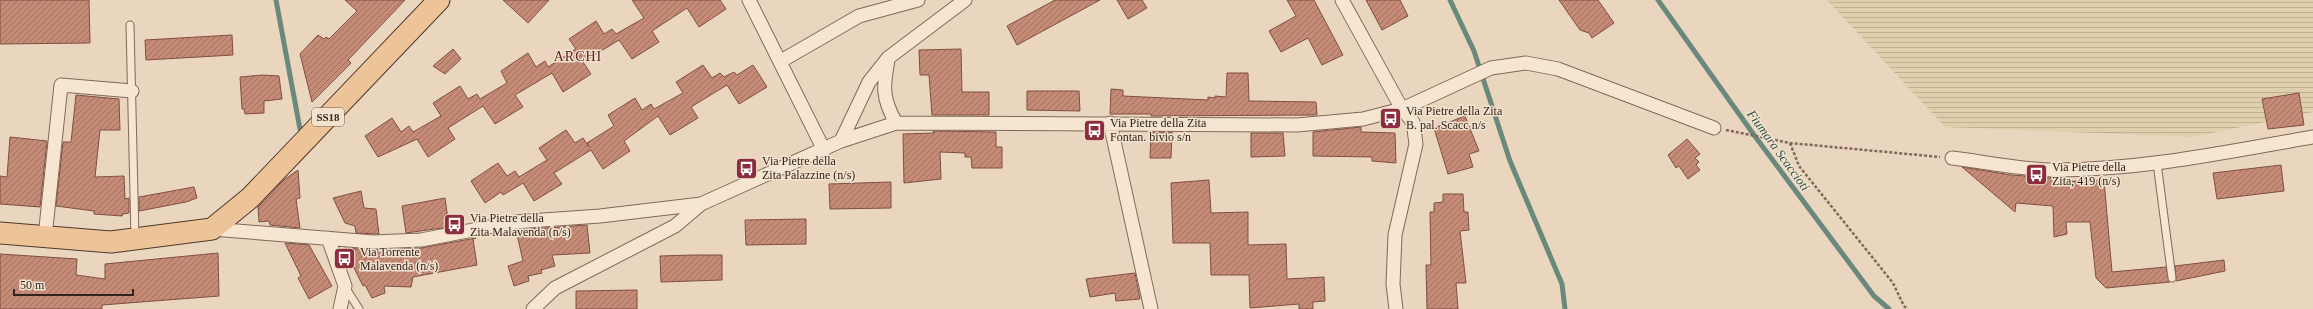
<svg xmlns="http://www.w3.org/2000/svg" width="2313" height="309" font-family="'Times New Roman',serif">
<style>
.farmland{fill:url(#farmland-rules)}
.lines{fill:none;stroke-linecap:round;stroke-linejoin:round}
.stream{stroke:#6a897c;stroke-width:5}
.building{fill:url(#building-hatch);stroke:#7f4f40}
.lane-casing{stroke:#816859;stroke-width:9}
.street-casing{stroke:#816859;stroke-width:15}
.primary-casing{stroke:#4f372d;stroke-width:23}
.path{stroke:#816859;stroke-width:2.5;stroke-dasharray:3 2;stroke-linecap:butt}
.lane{stroke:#f6e5d1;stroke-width:7}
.street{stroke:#f6e5d1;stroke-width:13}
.primary{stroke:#ecc498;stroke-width:21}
.labels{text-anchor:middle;stroke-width:3;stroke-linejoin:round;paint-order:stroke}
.shield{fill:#f2e2ce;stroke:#6c5c51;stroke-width:1}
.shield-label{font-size:11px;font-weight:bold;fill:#32231c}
.poi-label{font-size:12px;fill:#32231c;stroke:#f2e2ce;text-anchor:start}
.water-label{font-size:13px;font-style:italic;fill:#2c5148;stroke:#f2e2ce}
.quarter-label{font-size:14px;letter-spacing:1px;fill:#5b211f;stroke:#f2e2ce}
</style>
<defs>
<pattern id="farmland-rules" width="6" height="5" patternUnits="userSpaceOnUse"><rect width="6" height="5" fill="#dfcfad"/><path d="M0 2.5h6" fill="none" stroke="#c0b194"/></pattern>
<pattern id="building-hatch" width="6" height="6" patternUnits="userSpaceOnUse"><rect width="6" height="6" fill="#c68b77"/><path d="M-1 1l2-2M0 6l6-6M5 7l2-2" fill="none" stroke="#a17161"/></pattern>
</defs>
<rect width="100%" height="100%" fill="#ead6bf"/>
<path class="farmland" d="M 1827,0 L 2313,0 L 2313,112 L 2193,137 L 1945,127 Z"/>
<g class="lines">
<path class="stream" d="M 276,0 L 300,129
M 1450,0 L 1474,51 L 1510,161 L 1562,284 L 1565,309
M 1658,0 L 1754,135 L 1874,296 L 1889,309"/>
</g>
<path class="building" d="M 0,0 L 89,0 L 90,43 L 0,44 Z
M 345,0 L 405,0 L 348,60 L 351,63 L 312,102 L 300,54 L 318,35 L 324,39 L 326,37 L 329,39 L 357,11 Z
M 503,0 L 549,0 L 528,23 Z
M 632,0 L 720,0 L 726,9 L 699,27 L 687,8 L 652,31 L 659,42 L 632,59 L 619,40 L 583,62 L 591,74 L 563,92 L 552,73 L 515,95 L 523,107 L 495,124 L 483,106 L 448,128 L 455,139 L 428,157 L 417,139 L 378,157 L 365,136 L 392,118 L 401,132 L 409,126 L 413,132 L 441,116 L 433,103 L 460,86 L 468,99 L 477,94 L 480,99 L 507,83 L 501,71 L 528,53 L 536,67 L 545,61 L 548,67 L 576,49 L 569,39 L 596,21 L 604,34 L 612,29 L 616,34 L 644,18 Z
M 1055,0 L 1100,0 L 1017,45 L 1007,26 Z
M 1117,0 L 1142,0 L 1147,8 L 1128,19 Z
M 1287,0 L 1314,0 L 1343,55 L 1322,65 L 1308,38 L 1281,52 L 1269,31 L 1296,16 Z
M 1366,0 L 1400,0 L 1408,16 L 1382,30 Z
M 1559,0 L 1598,0 L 1614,23 L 1592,38 L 1589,33 L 1580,30 Z
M 232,35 L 233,55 L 146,60 L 145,40 Z
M 453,49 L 461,59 L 445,74 L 433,66 Z
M 961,49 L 962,92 L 989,92 L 989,115 L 932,115 L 929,75 L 920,75 L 919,50 Z
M 703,65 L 712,78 L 720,73 L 724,77 L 734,72 L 737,75 L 753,65 L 767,87 L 739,104 L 727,85 L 691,107 L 698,118 L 670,135 L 658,116 L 624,141 L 630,151 L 603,169 L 591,150 L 554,173 L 562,184 L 534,201 L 523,183 L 503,195 L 501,192 L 485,203 L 471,181 L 498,163 L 507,176 L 515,171 L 519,177 L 547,160 L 539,148 L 566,130 L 575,143 L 583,138 L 589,147 L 587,143 L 614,126 L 608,115 L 635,98 L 642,110 L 651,104 L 654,109 L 683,93 L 676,82 Z
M 1227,73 L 1248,73 L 1249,101 L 1316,102 L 1317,115 L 1151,116 L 1151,114 L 1110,114 L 1111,89 L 1123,90 L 1123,96 L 1208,100 L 1208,97 L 1215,98 L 1215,96 L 1226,97 Z
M 263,75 L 279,76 L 282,99 L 264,101 L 264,113 L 245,114 L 244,109 L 242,109 L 240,77 Z
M 1027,91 L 1079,91 L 1080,111 L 1027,110 Z
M 2299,93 L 2304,125 L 2268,129 L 2262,99 Z
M 76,95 L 119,99 L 120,130 L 100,130 L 95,177 L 124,176 L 125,199 L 129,198 L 129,213 L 123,214 L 122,216 L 94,214 L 94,211 L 56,206 L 63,142 L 71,142 Z
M 1465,116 L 1479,151 L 1469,154 L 1473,167 L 1448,174 L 1434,128 Z
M 1361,127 L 1361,132 L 1395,133 L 1396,163 L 1372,161 L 1372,157 L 1313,156 L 1313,132 Z
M 933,131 L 996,132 L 996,147 L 1002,147 L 1002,168 L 972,168 L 971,157 L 965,157 L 965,153 L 940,152 L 941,179 L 904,183 L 903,134 L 934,133 Z
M 1151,132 L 1172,132 L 1171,158 L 1150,158 Z
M 1251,133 L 1283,133 L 1285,156 L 1251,157 Z
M 10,137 L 47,141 L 40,207 L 0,204 L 0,176 L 7,177 Z
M 1687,139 L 1700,154 L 1695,158 L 1699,162 L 1696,165 L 1700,170 L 1688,179 L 1679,166 L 1676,168 L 1668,155 Z
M 2281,165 L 2284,191 L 2217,199 L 2213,173 Z
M 1962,167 L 2011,175 L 2053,178 L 2054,182 L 2104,180 L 2112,272 L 2166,267 L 2170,282 L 2106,288 L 2096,278 L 2090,222 L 2066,222 L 2067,234 L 2054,237 L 2053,206 L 2016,203 L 2015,212 Z
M 298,170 L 300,198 L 296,199 L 300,228 L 270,225 L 269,221 L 259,222 L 258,207 L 285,179 Z
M 1209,180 L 1211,213 L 1248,212 L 1248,245 L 1286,244 L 1287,279 L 1324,277 L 1325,301 L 1313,302 L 1313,309 L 1299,309 L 1299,304 L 1250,308 L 1249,275 L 1211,275 L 1210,243 L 1173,243 L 1171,183 Z
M 891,182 L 891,208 L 830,209 L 829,184 Z
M 194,187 L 197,198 L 186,202 L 139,211 L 139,197 Z
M 361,191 L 364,208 L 376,209 L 379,234 L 356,233 L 355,226 L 345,223 L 333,198 Z
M 1443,194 L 1463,194 L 1464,212 L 1468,212 L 1469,230 L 1460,231 L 1466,283 L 1456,283 L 1458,309 L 1427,309 L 1426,265 L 1431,265 L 1430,212 L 1434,212 L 1434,203 L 1443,202 Z
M 445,198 L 449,227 L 406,233 L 402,206 Z
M 806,219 L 806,244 L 746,245 L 745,220 Z
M 587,225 L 590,253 L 552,255 L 555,266 L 541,270 L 542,273 L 528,276 L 529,281 L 514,286 L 508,266 L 523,261 L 516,230 Z
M 476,238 L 473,239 L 477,265 L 413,277 L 411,287 L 384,286 L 385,293 L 372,298 L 365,285 L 363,286 L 344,248 L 373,250 L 421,248 Z
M 285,243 L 309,245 L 332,286 L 309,299 L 298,278 L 301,276 Z
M 218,253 L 219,296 L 102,305 L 102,309 L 0,309 L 0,254 L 77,259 L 76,275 L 105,279 L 105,264 Z
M 692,255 L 722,255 L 722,280 L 661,282 L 660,256 Z
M 2224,260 L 2225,271 L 2176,281 L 2175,266 Z
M 1135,273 L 1140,299 L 1116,301 L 1115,293 L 1090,297 L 1086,279 Z
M 637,290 L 637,309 L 576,309 L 576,291 Z"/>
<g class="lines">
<defs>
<path id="lane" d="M 130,25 L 135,237
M 2157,163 L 2172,278
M 345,287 L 359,309"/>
<path id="street" d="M 749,0 L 824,150
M 1342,0 L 1402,109 L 1491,68 L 1526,63 L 1558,69 L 1714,128
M 888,60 C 883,87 882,98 896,123
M 781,61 L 859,16 L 918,0
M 1110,123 L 1151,309
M 841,141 L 869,82 L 888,58 L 965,0
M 1952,158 C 1985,162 2022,170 2054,170 C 2142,170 2227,152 2313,137
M 212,229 L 373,242 L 421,240 L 515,222 L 600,216 L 701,204 L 841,141 L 896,123 L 1297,125 L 1363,119 L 1402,109 L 1413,122 L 1416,144 L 1395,235 L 1393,284 L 1396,309
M 45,237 L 61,85 L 132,91
M 328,238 L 345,286 L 340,309
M 533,309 L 555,288 L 675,226 L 701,204"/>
<path id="primary" d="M 0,233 L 111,242 L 212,229 L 250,198 L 439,0"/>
</defs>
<use href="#lane" class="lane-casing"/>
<use href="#street" class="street-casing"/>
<use href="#primary" class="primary-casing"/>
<path class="path" d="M 1726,130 L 1790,143 L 1940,157
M 1790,143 L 1799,166 L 1893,283 L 1904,306 L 1908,309"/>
<use href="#lane" class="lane"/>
<use href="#street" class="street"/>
<use href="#primary" class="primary"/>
</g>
<defs>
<symbol id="bus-square" viewBox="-11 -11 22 22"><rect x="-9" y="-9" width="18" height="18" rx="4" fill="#8c2d3d" stroke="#f2e2ce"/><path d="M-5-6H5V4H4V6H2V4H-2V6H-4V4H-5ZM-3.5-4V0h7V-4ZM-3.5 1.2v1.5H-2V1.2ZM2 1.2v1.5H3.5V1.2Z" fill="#fff"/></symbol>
</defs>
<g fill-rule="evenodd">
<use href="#bus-square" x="1378" y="106" width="25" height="25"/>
<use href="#bus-square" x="1082" y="118" width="25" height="25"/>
<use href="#bus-square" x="734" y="156" width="25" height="25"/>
<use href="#bus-square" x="2024" y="162" width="25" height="25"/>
<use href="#bus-square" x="442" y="212" width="25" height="25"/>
<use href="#bus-square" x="332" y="246" width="25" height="25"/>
</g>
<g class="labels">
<rect class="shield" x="312" y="108" width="32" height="18" rx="3"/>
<g class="shield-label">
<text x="328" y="121">SS18</text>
</g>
<g class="poi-label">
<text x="1406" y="115">Via Pietre della Zita<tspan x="1406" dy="14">B. pal. Scacc n/s</tspan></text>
<text x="1110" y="127">Via Pietre della Zita<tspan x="1110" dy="14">Fontan. bivio s/n</tspan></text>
<text x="762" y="165">Via Pietre della<tspan x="762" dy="14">Zita Palazzine (n/s)</tspan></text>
<text x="2052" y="171">Via Pietre della<tspan x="2052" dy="14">Zita, 419 (n/s)</tspan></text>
<text x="470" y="222">Via Pietre della<tspan x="470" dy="14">Zita Malavenda (n/s)</tspan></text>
<text x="360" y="256">Via Torrente<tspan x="360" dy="14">Malavenda (n/s)</tspan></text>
</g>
<g class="water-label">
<text transform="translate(1779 150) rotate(54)" y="5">Fiumara Scaccioti</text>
</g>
<g class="quarter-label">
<text x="578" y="61">ARCHI</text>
</g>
</g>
<path d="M14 289v6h119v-6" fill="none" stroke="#32231c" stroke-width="2"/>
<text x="20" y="289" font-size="12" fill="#32231c" stroke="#f2e2ce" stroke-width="3" paint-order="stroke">50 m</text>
</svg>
